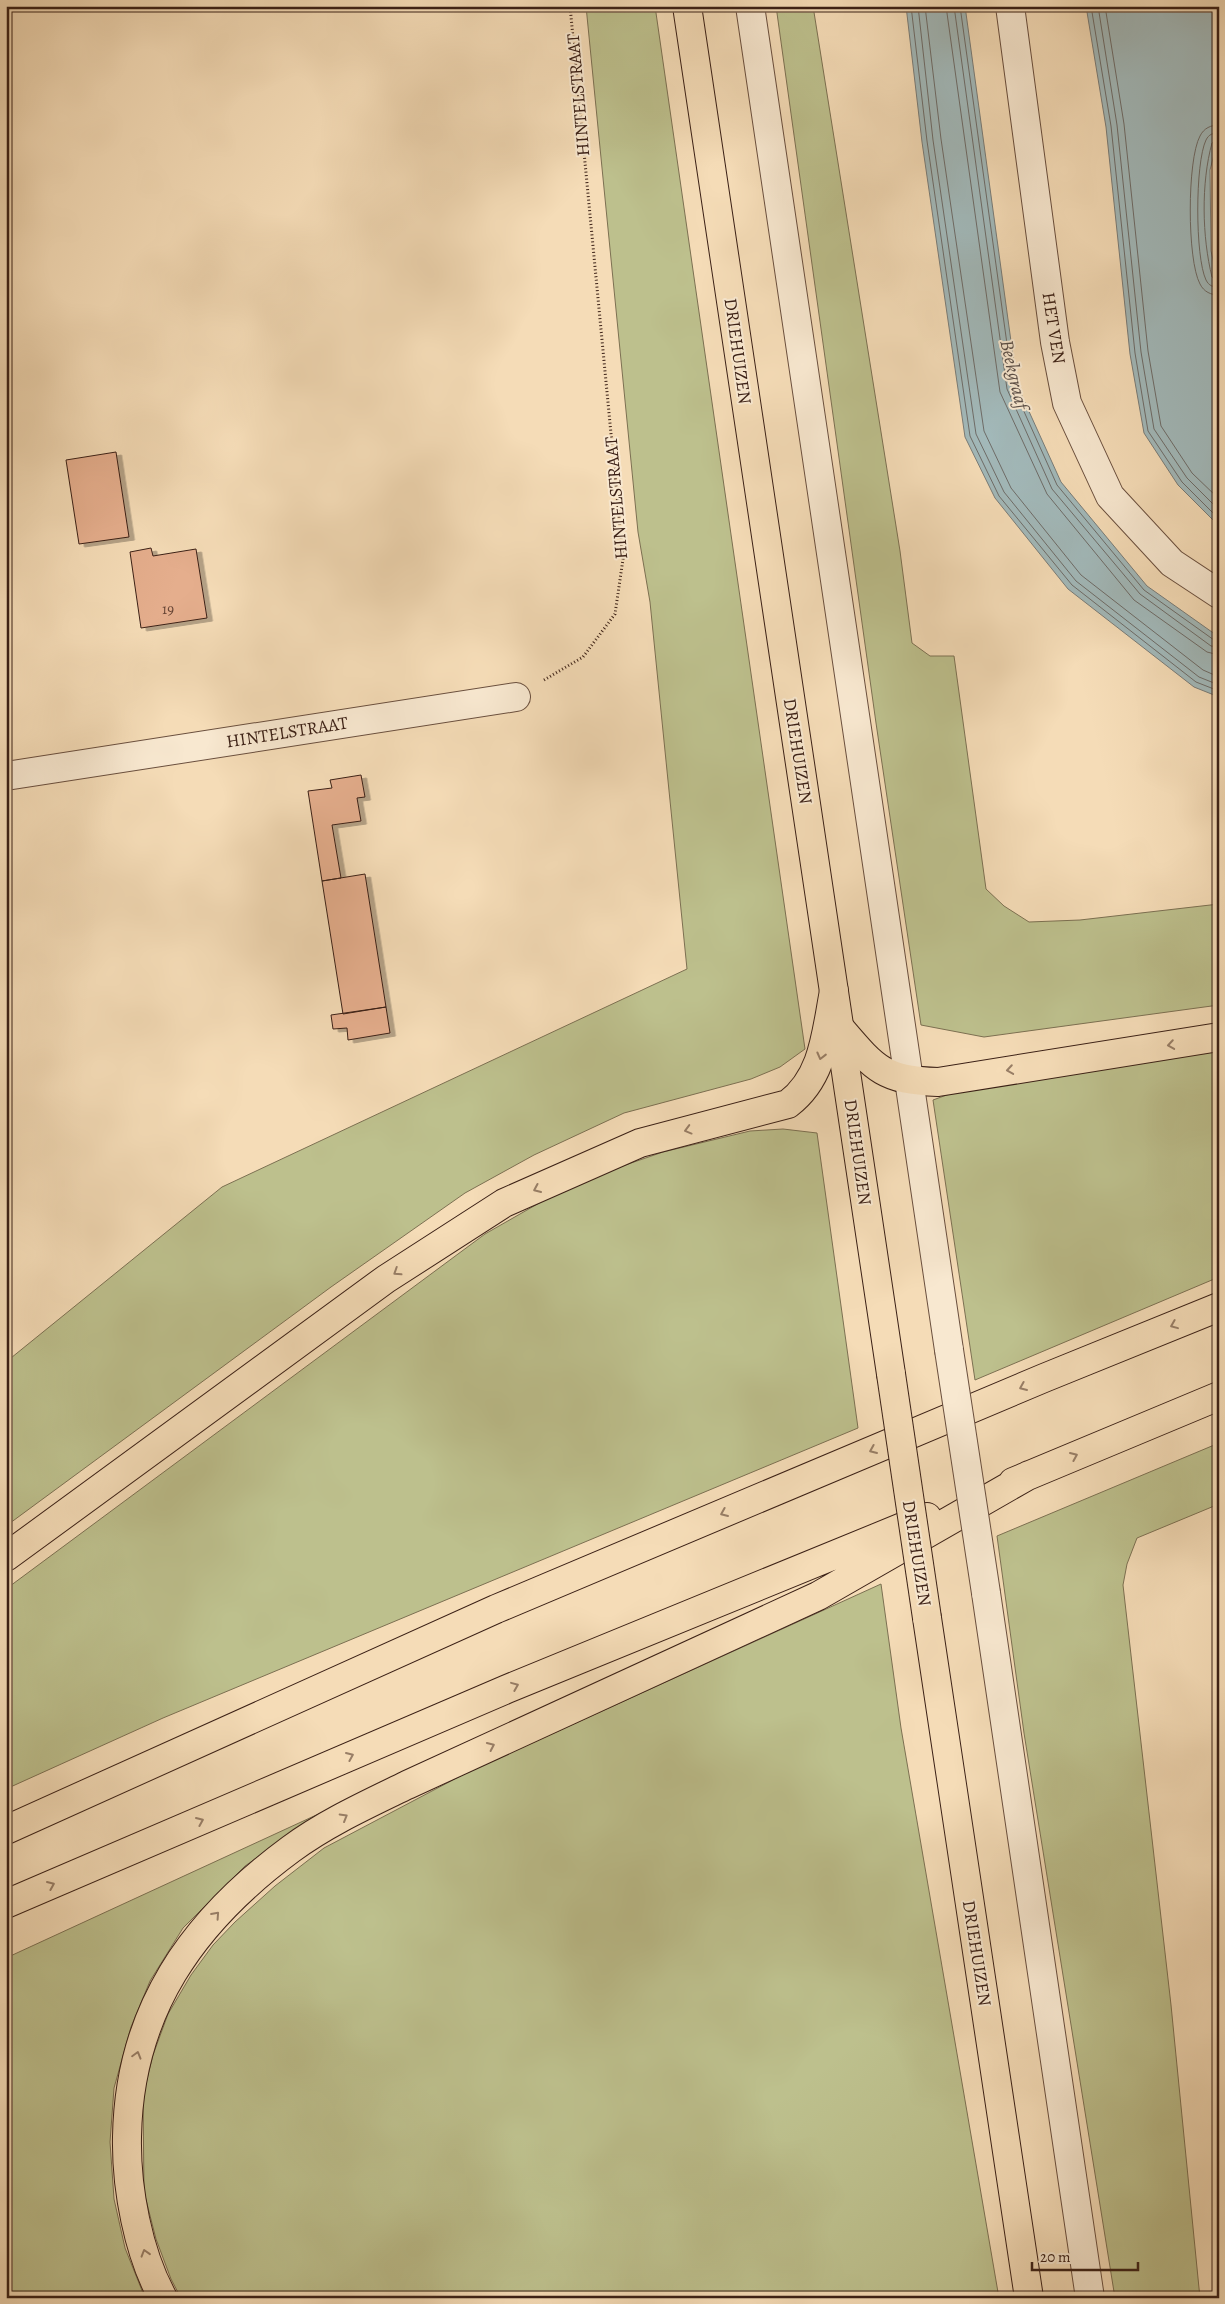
<svg xmlns="http://www.w3.org/2000/svg" width="1225" height="2304" font-family="Alegreya,serif">
<style>
.green{fill:#bdc08d;stroke:#7c7052}
.water{fill:#a2b9ba;stroke:#797c78}
.lines{fill:none;stroke-linecap:round;stroke-linejoin:round}
.shore{stroke:#6e6c68;stroke-width:1}
.building{fill:#e5ae8d;stroke:#3b2016;filter:url(#shadow)}
.minor-casing{stroke:#6a4f3e;stroke-width:30}
.major-casing{stroke:#3b2016;stroke-width:30}
.highway-casing{stroke:#3b2016;stroke-width:30}
.path{stroke:#3b2016;stroke-width:3;stroke-dasharray:1 2.5;stroke-linecap:butt}
.minor{stroke:#f8e8d0;stroke-width:28}
.major{stroke:#f5dcb7;stroke-width:28}
.highway{stroke:#f5dcb7;stroke-width:28}
.minor-bridge-casing{stroke:#6a4f3e;stroke-width:30;stroke-linecap:butt}
.major-bridge-casing{stroke:#3b2016;stroke-width:30;stroke-linecap:butt}
.minor-bridge{stroke:#f8e8d0;stroke-width:28}
.major-bridge{stroke:#f5dcb7;stroke-width:28}
.oneway{stroke:#987e66}
.labels{text-anchor:middle;stroke-width:4;stroke-linejoin:round;paint-order:stroke}
.number-label{font-size:15px;fill:#664434}
.street-label{font-size:18px;fill:#3b2016;stroke:#f8e8d0}
.water-label{font-size:19px;font-style:italic;fill:#5a4e47;stroke:#f8e8d0}
</style>
<defs>
<filter id="shadow"><feDropShadow dx="5.5" dy="3" stdDeviation="0" flood-color="#0004"/></filter>
</defs>
<rect width="100%" height="100%" fill="#f5dcb7"/>
<filter id="stains"><feTurbulence type="fractalNoise" baseFrequency=".004" numOctaves="4"/><feColorMatrix values="0 0 0 0 .2 0 0 0 0 .09 0 0 0 0 .02 0 0 0 .5 -.17"/></filter>
<radialGradient id="worn" r=".72"><stop offset=".6" stop-color="#630" stop-opacity="0"/><stop offset="1" stop-color="#630" stop-opacity=".3"/></radialGradient>
<path class="green" d="M 586,6 L 655,6 L 805,1049 L 780,1067 L 751,1079 L 624,1113 L 534,1155 L 465,1193 L 331,1287 L 6,1526 L 6,1362 L 222,1187 L 687,969 L 650,602 L 638,532 Z
M 776,6 L 813,6 L 900,551 L 912,643 L 930,656 L 954,656 L 986,889 L 1004,906 L 1029,922 L 1080,920 L 1219,904 L 1219,1005 L 984,1037 L 921,1025 L 876,723 Z
M 1219,1047 L 1219,1277 L 975,1380 L 933,1100 L 1007,1073 Z
M 783,1129 L 817,1133 L 858,1428 L 163,1718 L 6,1789 L 6,1589 L 485,1234 L 576,1182 L 663,1152 L 750,1131 Z
M 1219,1443 L 1219,1504 L 1137,1538 L 1127,1564 L 1123,1585 L 1171,2005 L 1200,2298 L 1115,2298 L 1024,1733 L 997,1536 Z
M 881,1584 L 901,1728 L 999,2298 L 181,2298 L 171,2279 L 156,2239 L 144,2192 L 143,2095 L 153,2055 L 168,2014 L 191,1975 L 213,1945 L 235,1922 L 275,1886 L 324,1848 L 468,1772 Z
M 325,1811 L 245,1866 L 183,1928 L 150,1981 L 131,2027 L 114,2088 L 110,2142 L 114,2199 L 125,2248 L 145,2298 L 6,2298 L 6,1958 Z"/>
<path class="water" d="M 906,6 L 965,6 L 1017,385 L 1061,482 L 1147,586 L 1219,637 L 1219,697 L 1194,687 L 1068,589 L 995,498 L 965,437 L 922,142 Z
M 1086,6 L 1213,6 L 1219,19 L 1219,135 L 1210,170 L 1211,251 L 1219,286 L 1219,526 L 1178,485 L 1144,433 L 1130,354 L 1106,127 Z"/>
<g class="lines">
<path class="shore" d="M 911,6 L 927,141 L 970,436 L 999,496 L 1072,585 L 1196,682 L 1219,691
M 918,6 L 933,140 L 976,434 L 1004,492 L 1076,581 L 1199,677 L 1219,685
M 925,6 L 941,139 L 984,431 L 1011,488 L 1081,575 L 1203,670 L 1219,677
M 946,6 L 1000,392 L 1047,494 L 1134,600 L 1207,652 L 1219,655
M 954,6 L 1007,389 L 1052,489 L 1140,594 L 1211,646 L 1219,647
M 960,6 L 1013,387 L 1057,485 L 1144,590 L 1214,640 L 1219,641
M 1091,6 L 1111,126 L 1135,353 L 1148,431 L 1182,482 L 1219,519
M 1098,6 L 1117,125 L 1141,352 L 1154,429 L 1187,478 L 1219,510
M 1105,6 L 1124,124 L 1148,351 L 1161,426 L 1192,473 L 1219,499
M 1219,125 C 1211,125 1204,128 1200,136 C 1187,160 1187,260 1200,284 C 1204,292 1211,295 1219,295
M 1219,133 C 1213,133 1209,134 1206,140 C 1195,163 1195,257 1206,280 C 1209,286 1213,287 1219,287
M 1219,139 L 1212,143 C 1201,183 1202,237 1212,277 L 1219,281"/>
</g>
<path class="building" d="M 116,452 L 129,537 L 79,544 L 66,460 Z
M 151,548 L 153,556 L 196,549 L 207,618 L 141,628 L 130,552 Z
M 361,775 L 365,797 L 357,798 L 361,821 L 332,825 L 341,878 L 322,881 L 308,791 L 332,788 L 330,780 Z
M 365,874 L 386,1007 L 343,1014 L 322,881 Z
M 386,1007 L 390,1033 L 348,1040 L 347,1028 L 333,1029 L 331,1015 Z"/>
<g class="lines">
<defs>
<path id="minor" d="M 750,6 L 949,1350
M 1010,6 L 1055,342 L 1067,403 L 1110,496 L 1172,563 L 1219,594
M 6,776 L 516,697
M 986,1593 L 1090,2298"/>
<path id="major" d="M 687,6 L 891,1374
M 927,1618 L 1029,2298"/>
<path id="highway" d="M 840,1028 C 875,1069 883,1080 938,1082 L 1219,1037
M 1013,1482 L 1219,1396
M 6,1557 L 386,1279 L 504,1203 L 640,1143 L 788,1104 C 824,1077 826,1032 834,991
M 6,1830 L 496,1609 L 1044,1378 L 1219,1307
M 6,1904 L 507,1689 L 927,1517
M 163,2298 C 138,2253 126,2188 127,2137 C 129,2011 192,1922 291,1849 C 326,1823 368,1804 407,1785 L 818,1596 L 1029,1475"/>
</defs>
<use href="#minor" class="minor-casing"/>
<use href="#major" class="major-casing"/>
<use href="#highway" class="highway-casing"/>
<path class="path" d="M 544,680 L 583,657 L 615,614 L 623,559 L 570,6"/>
<use href="#minor" class="minor"/>
<use href="#major" class="major"/>
<use href="#highway" class="highway"/>
<defs>
<path id="minor-bridge" d="M 949,1350 L 986,1593"/>
<path id="major-bridge" d="M 891,1374 L 927,1618"/>
</defs>
<use href="#minor-bridge" class="minor-bridge-casing"/>
<use href="#major-bridge" class="major-bridge-casing"/>
<use href="#minor-bridge" class="minor-bridge"/>
<use href="#major-bridge" class="major-bridge"/>
</g>
<defs><path id="oneway-chevron" d="M-2-3.5L2.5 0L-2 3.5" fill="none" stroke-width="1.6" stroke-linecap="round" stroke-linejoin="round" transform="scale(1.25)"/></defs>
<g class="oneway">
<use href="#oneway-chevron" transform="translate(1171 1045) rotate(171)"/>
<use href="#oneway-chevron" transform="translate(821 1056) rotate(104)"/>
<use href="#oneway-chevron" transform="translate(1010 1070) rotate(171)"/>
<use href="#oneway-chevron" transform="translate(688 1130) rotate(165)"/>
<use href="#oneway-chevron" transform="translate(537 1189) rotate(156)"/>
<use href="#oneway-chevron" transform="translate(397 1272) rotate(147)"/>
<use href="#oneway-chevron" transform="translate(1174 1325) rotate(158)"/>
<use href="#oneway-chevron" transform="translate(1023 1387) rotate(157)"/>
<use href="#oneway-chevron" transform="translate(873 1450) rotate(157)"/>
<use href="#oneway-chevron" transform="translate(1074 1456) rotate(-23)"/>
<use href="#oneway-chevron" transform="translate(724 1513) rotate(157)"/>
<use href="#oneway-chevron" transform="translate(515 1686) rotate(-22)"/>
<use href="#oneway-chevron" transform="translate(491 1746) rotate(-25)"/>
<use href="#oneway-chevron" transform="translate(350 1756) rotate(-23)"/>
<use href="#oneway-chevron" transform="translate(344 1817) rotate(-30)"/>
<use href="#oneway-chevron" transform="translate(200 1821) rotate(-23)"/>
<use href="#oneway-chevron" transform="translate(51 1885) rotate(-23)"/>
<use href="#oneway-chevron" transform="translate(216 1915) rotate(-48)"/>
<use href="#oneway-chevron" transform="translate(137 2055) rotate(-74)"/>
<use href="#oneway-chevron" transform="translate(145 2253) rotate(-107)"/>
</g>
<g class="labels">
<g class="number-label">
<text x="168" y="614">19</text>
</g>
<g class="street-label">
<text transform="translate(578 95) rotate(-95)" y="6">HINTELSTRAAT</text>
<text transform="translate(1054 328) rotate(81)" y="6">HET VEN</text>
<text transform="translate(738 351) rotate(82)" y="6">DRIEHUIZEN</text>
<text transform="translate(616 498) rotate(-95)" y="6">HINTELSTRAAT</text>
<text transform="translate(287 732) rotate(-9)" y="6">HINTELSTRAAT</text>
<text transform="translate(798 751) rotate(81)" y="6">DRIEHUIZEN</text>
<text transform="translate(858 1152) rotate(82)" y="6">DRIEHUIZEN</text>
<text transform="translate(917 1553) rotate(81)" y="6">DRIEHUIZEN</text>
<text transform="translate(977 1953) rotate(81)" y="6">DRIEHUIZEN</text>
</g>
<g class="water-label">
<text transform="translate(1015 374) rotate(77)" y="7">Beekgraaf</text>
</g>
</g>
<rect width="1225" height="2304" fill="none" stroke="#f5dcb7" stroke-width="25"/>
<rect x="8" y="8" width="1210" height="2289" fill="none" stroke="#3b2016" stroke-width="2.5"/>
<rect x="12" y="12" width="1200" height="2279" fill="none" stroke="#3b2016"/>
<path d="M1032 2262v8h106v-8" fill="none" stroke="#3b2016" stroke-width="2.5"/>
<text x="1040" y="2262" font-size="15" fill="#3b2016" stroke="#f8e8d0" stroke-width="4" paint-order="stroke">20 m</text>
<rect width="100%" height="100%" filter="url(#stains)"/>
<rect width="100%" height="100%" fill="url(#worn)"/>
</svg>
